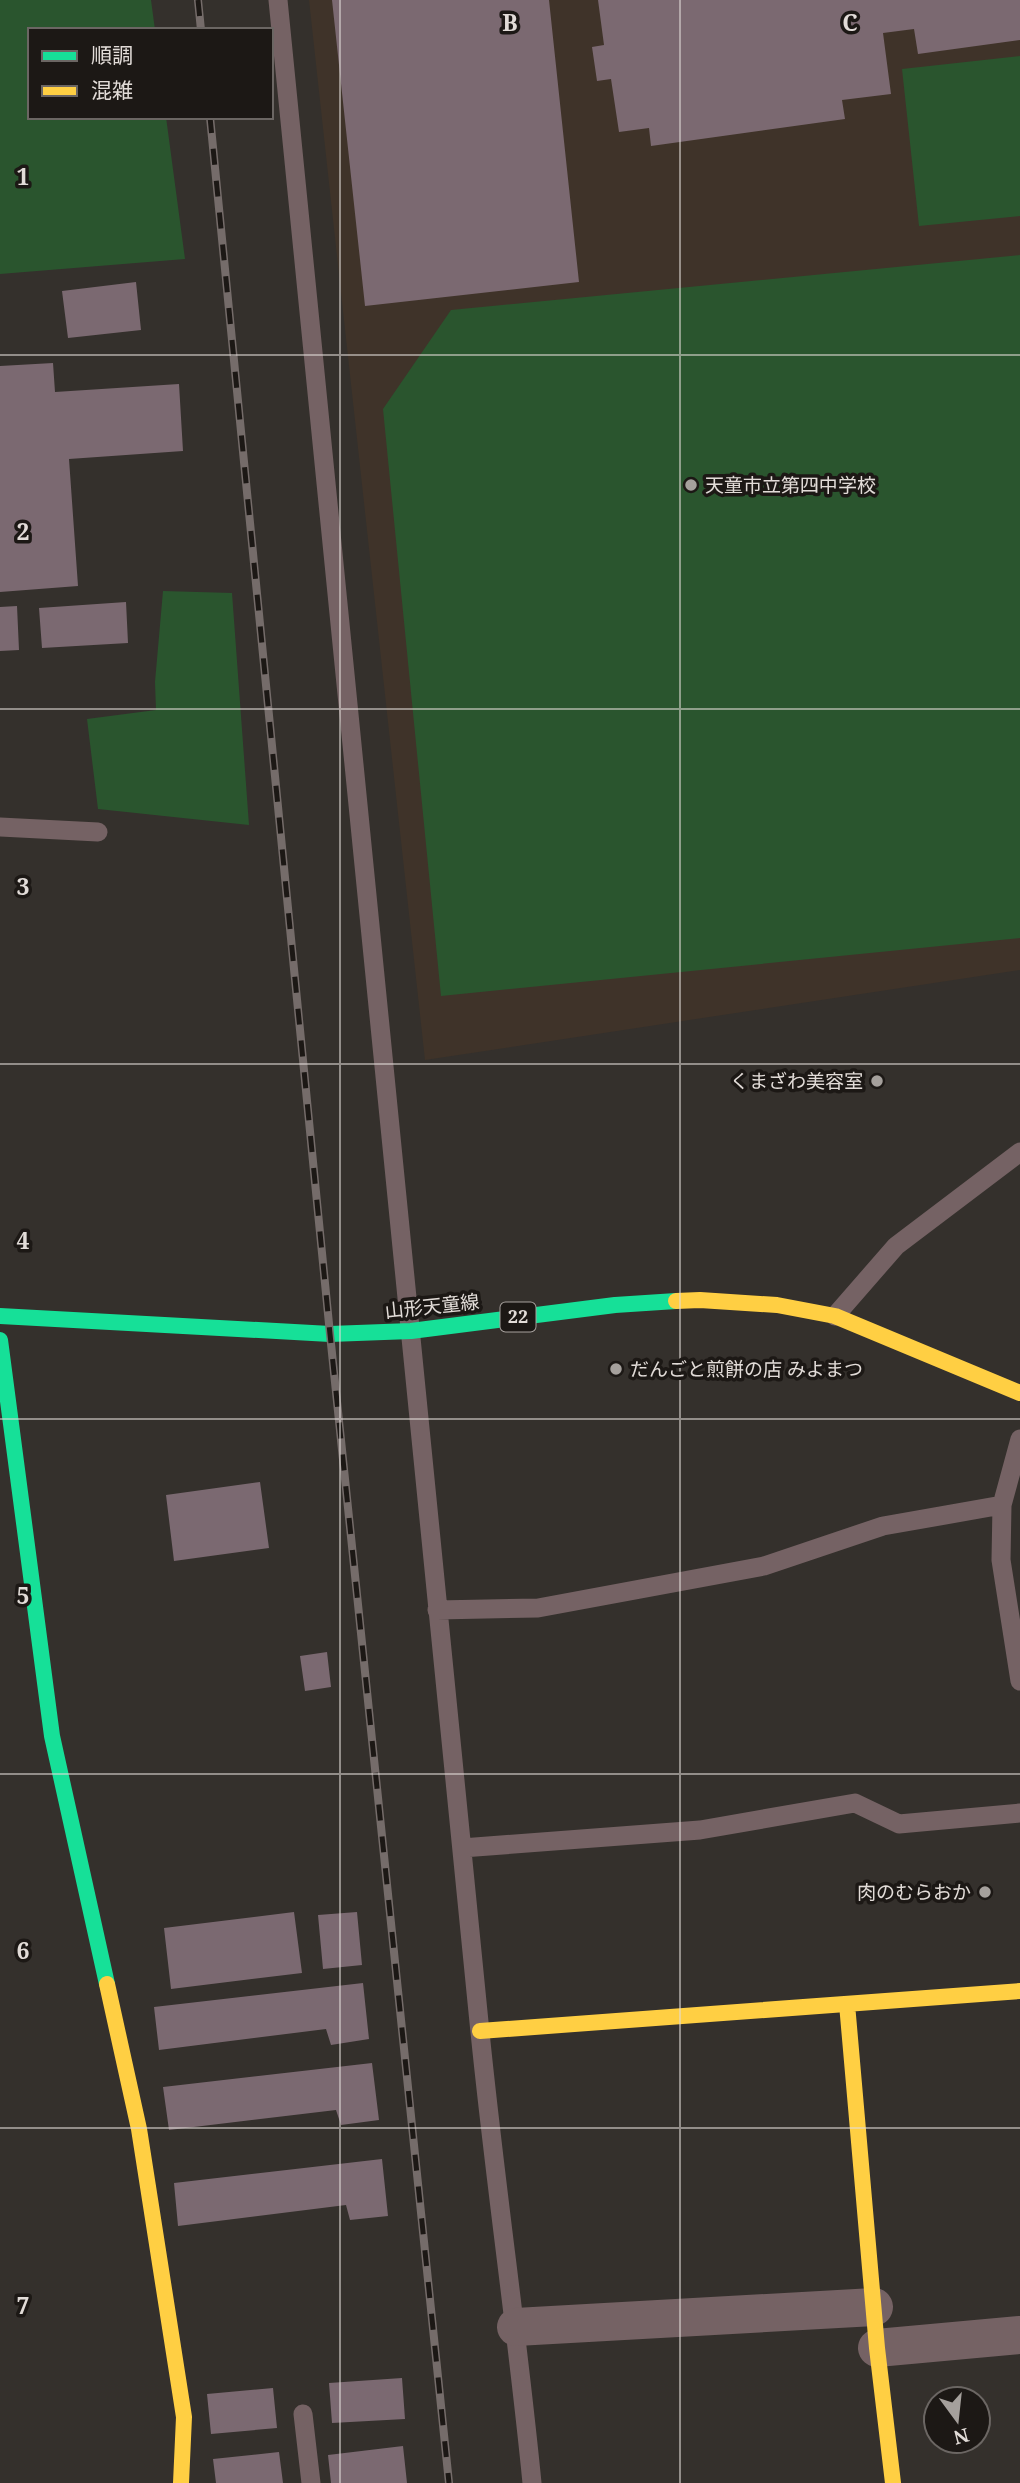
<svg xmlns="http://www.w3.org/2000/svg" width="1020" height="2483" font-family="'Noto Serif','Noto Sans JP',serif">
<style>
.built{fill:#3f3329}
.green{fill:#2a552e}
.building{fill:#7b6971}
.lines{fill:none;stroke-linecap:round;stroke-linejoin:round}
.lane{stroke:#756264;stroke-width:19}
.street{stroke:#756264;stroke-width:38}
.fast{stroke:#16e098;stroke-width:16}
.slow{stroke:#ffcf43;stroke-width:16}
.rail-casing{stroke:#756c6a;stroke-width:8}
.rail{stroke:#1c1815;stroke-width:5;stroke-dasharray:16;stroke-linecap:butt}
.grid{fill:none;stroke:#e2dcd8;stroke-width:2;stroke-opacity:0.55}
.poi-dot{fill:#a5a09c;stroke:#1c1815;stroke-width:2.5}
.labels{text-anchor:middle;stroke-width:7;stroke-linejoin:round;paint-order:stroke}
.shield{fill:#1c1815;stroke:#a7a19e;stroke-width:2}
.shield-label{font-size:18px;font-weight:bold;fill:#e2dcd8}
.poi-label{font-size:19px;fill:#e2dcd8;stroke:#1c1815;text-anchor:start}
.street-label{font-size:19px;fill:#e2dcd8;stroke:#1c1815}
.grid-label{font-size:23px;text-anchor:middle;font-weight:bold;fill:#e2dcd8;stroke:#1c1815;stroke-width:7;stroke-linejoin:round;paint-order:stroke}
</style>
<rect width="100%" height="100%" fill="#34302c"/>
<path class="built" d="M 309,0 L 1020,0 L 1020,970 L 425,1060 Z"/>
<path class="green" d="M 0,0 L 151,0 L 155,30 L 30,30 L 30,117 L 166,117 L 185,259 L 0,274 Z
M 1020,56 L 1020,216 L 919,226 L 902,69 Z
M 1020,255 L 1020,938 L 441,996 L 383,409 L 451,310 Z
M 163,591 L 232,593 L 249,825 L 98,809 L 87,719 L 156,710 L 155,682 Z"/>
<path class="building" d="M 332,0 L 549,0 L 579,282 L 365,306 Z
M 598,0 L 1020,0 L 1020,40 L 918,54 L 914,29 L 883,33 L 891,94 L 842,100 L 845,119 L 651,146 L 649,128 L 619,132 L 611,79 L 597,81 L 592,47 L 604,45 Z
M 136,282 L 141,330 L 68,338 L 62,291 Z
M 53,363 L 55,392 L 179,384 L 183,451 L 69,459 L 78,586 L 0,592 L 0,366 Z
M 126,602 L 128,643 L 42,648 L 39,608 Z
M 17,606 L 19,650 L 0,651 L 0,607 Z
M 260,1482 L 269,1548 L 174,1561 L 166,1495 Z
M 327,1652 L 331,1687 L 305,1691 L 300,1656 Z
M 294,1912 L 302,1973 L 171,1989 L 164,1928 Z
M 357,1912 L 362,1965 L 323,1969 L 318,1915 Z
M 363,1983 L 369,2039 L 331,2045 L 326,2029 L 159,2050 L 154,2007 Z
M 372,2063 L 379,2120 L 341,2125 L 336,2110 L 169,2130 L 163,2087 Z
M 382,2159 L 388,2216 L 350,2220 L 346,2205 L 178,2226 L 174,2183 Z
M 402,2378 L 405,2419 L 332,2423 L 329,2383 Z
M 273,2388 L 277,2428 L 211,2434 L 207,2394 Z
M 403,2446 L 407,2483 L 331,2483 L 328,2455 Z
M 279,2452 L 283,2483 L 216,2483 L 213,2459 Z"/>
<g class="lines">
<path class="lane" d="M 278,0 C 345,674 412,1348 479,2022 C 494,2176 517,2329 532,2483
M 0,827 L 98,832
M 835,1316 L 896,1246 L 1020,1152
M 1020,1439 L 1002,1505 L 1001,1560 L 1020,1681
M 437,1610 L 538,1608 L 764,1566 L 883,1526 L 1002,1505
M 462,1848 L 700,1830 L 855,1803 L 899,1824 L 1020,1813
M 303,2414 L 311,2483"/>
<path class="street" d="M 516,2327 L 874,2307
M 877,2348 L 1020,2335"/>
<path class="fast" d="M 0,1316 L 330,1334 L 411,1331 L 615,1305 L 676,1301
M 0,1340 L 52,1736 L 107,1984"/>
<path class="slow" d="M 676,1301 L 700,1300 L 777,1305 L 835,1316 L 1020,1393
M 107,1984 L 139,2129 L 184,2417 L 181,2483
M 847,2004 L 877,2348 L 893,2483
M 480,2031 L 1020,1991"/>
<defs>
<path id="rail" d="M 198,0 L 201,30
M 210,117 L 330,1334 L 449,2483"/>
</defs>
<use href="#rail" class="rail-casing"/>
<use href="#rail" class="rail"/>
</g>
<path class="grid" d="M 340,0 L 340,2483M 680,0 L 680,2483M 0,355 L 1020,355M 0,709 L 1020,709M 0,1064 L 1020,1064M 0,1419 L 1020,1419M 0,1774 L 1020,1774M 0,2128 L 1020,2128"/>
<g class="poi-dot">
<circle cx="691" cy="485" r="7"/>
<circle cx="877" cy="1081" r="7"/>
<circle cx="616" cy="1369" r="7"/>
<circle cx="985" cy="1892" r="7"/>
</g>
<g class="labels">
<rect class="shield" x="500.5" y="1302.5" width="35" height="29" rx="5"/>
<g class="shield-label">
<text x="518" y="1323">22</text>
</g>
<g class="poi-label">
<text x="705" y="492">天童市立第四中学校</text>
<text x="863" y="1088" text-anchor="end">くまざわ美容室</text>
<text x="630" y="1376">だんごと煎餅の店 みよまつ</text>
<text x="971" y="1899" text-anchor="end">肉のむらおか</text>
</g>
<g class="street-label">
<text transform="translate(432 1306) rotate(-6)" y="7">山形天童線</text>
</g>
</g>
<g class="grid-label">
<text x="510" y="31">B</text>
<text x="850" y="31">C</text>
<text x="23" y="185">1</text>
<text x="23" y="540">2</text>
<text x="23" y="895">3</text>
<text x="23" y="1249">4</text>
<text x="23" y="1604">5</text>
<text x="23" y="1959">6</text>
<text x="23" y="2314">7</text>
</g>
<rect x="28" y="28" width="245" height="91" fill="#1c1815" stroke="#6b6663" stroke-width="2"/>
<rect x="42" y="51" width="35" height="10" fill="#16e098" stroke="#6b6663" stroke-width="2"/>
<text x="91" y="63" font-size="21" fill="#e2dcd8">順調</text>
<rect x="42" y="86" width="35" height="10" fill="#ffcf43" stroke="#6b6663" stroke-width="2"/>
<text x="91" y="98" font-size="21" fill="#e2dcd8">混雑</text>
<g transform="translate(957 2420) rotate(165)"><circle r="33" fill="#1c1815" stroke="#6b6663" stroke-width="2"/>
<path d="M0-5L12 26L0 18L-12 26Z" fill="#a5a09c"/>
<text y="-10" font-size="19" font-weight="bold" text-anchor="middle" fill="#e2dcd8">N</text>
</g>
</svg>
